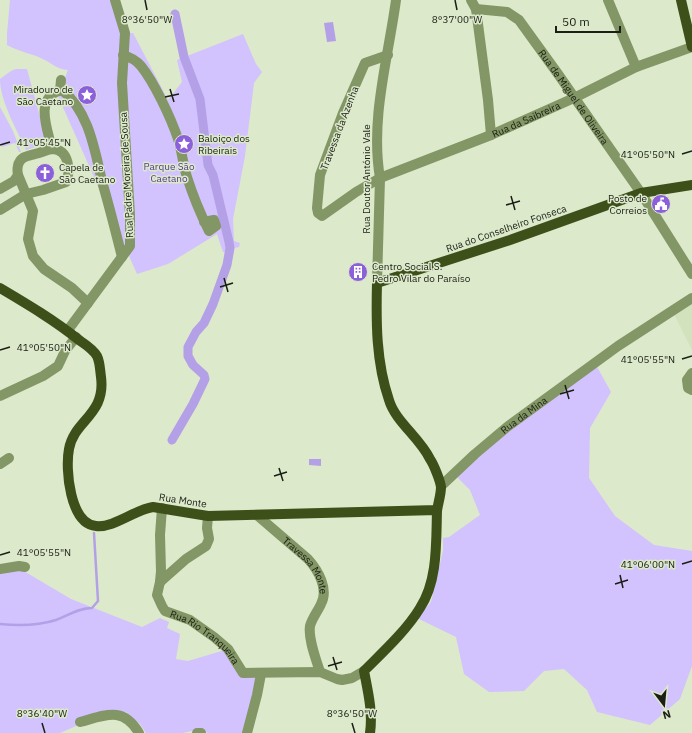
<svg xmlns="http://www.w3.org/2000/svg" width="692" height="733" font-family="'IBM Plex Sans',sans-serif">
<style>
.built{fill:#d2e2bc}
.green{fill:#d2c2fe}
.water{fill:#b4a0e6}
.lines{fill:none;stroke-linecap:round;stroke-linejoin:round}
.stream{stroke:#b4a0e6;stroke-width:2.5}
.canal{stroke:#b4a0e6;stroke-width:9}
.minor{stroke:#839665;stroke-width:10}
.major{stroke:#3e501a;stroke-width:10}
.ticks{fill:none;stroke:#1a1e14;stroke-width:1.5}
.labels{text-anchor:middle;stroke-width:3;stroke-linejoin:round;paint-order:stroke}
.poi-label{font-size:10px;fill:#1a1e14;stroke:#dce9cb;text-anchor:start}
.street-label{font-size:10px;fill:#1a1e14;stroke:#dce9cb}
.park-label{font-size:10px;fill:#573a8c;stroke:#dce9cb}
.ticks-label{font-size:10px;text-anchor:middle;fill:#1a1e14;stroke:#dce9cb;stroke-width:3;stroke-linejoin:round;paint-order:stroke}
</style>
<rect width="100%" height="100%" fill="#dce9cb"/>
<path class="built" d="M 692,301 L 692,350 L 674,314 Z"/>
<path class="green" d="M 10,0 L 115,0 L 125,33 L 133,33 L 168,100 L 182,82 L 177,60 L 243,34 L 256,64 L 262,72 L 254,83 L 245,156 L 233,219 L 234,241 L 240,243 L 239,247 L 234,248 L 232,252 L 223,252 L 217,234 L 168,264 L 137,274 L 58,96 L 68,70 C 57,69 54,65 45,60 C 34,54 20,52 7,45 L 7,34 Z
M 16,69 L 27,69 L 47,143 L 26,150 C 17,130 0,101 0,79 L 11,71 Z
M 0,107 L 13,131 L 21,152 L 19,152 L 15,143 L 2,147 L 0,143 Z
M 596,365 L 611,392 L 590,428 L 589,478 L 615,516 L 654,545 L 692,551 L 692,666 L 680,699 L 650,725 L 597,712 L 587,690 L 564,669 L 544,671 L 524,691 L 489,692 L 464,674 L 456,637 L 417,618 L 431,602 L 443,551 L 443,538 L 449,537 L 480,515 L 470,490 L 456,476 L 488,447 Z
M 22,570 L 71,599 L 142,627 L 160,618 L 169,622 L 167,628 L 180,634 L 176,659 L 188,661 L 225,650 L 232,659 L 257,676 L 244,733 L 208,733 L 200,729 L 183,733 L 146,733 L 140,724 L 126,712 L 106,713 L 60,733 L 0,733 L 0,572 Z"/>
<path class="water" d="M 333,22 L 336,41 L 327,42 L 324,23 Z
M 309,459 L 321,459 L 321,466 L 309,465 Z"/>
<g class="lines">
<path class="stream" d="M 0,624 C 20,626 37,626 56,620 C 69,615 79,608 92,608 L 98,601 L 94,533"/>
<path class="canal" d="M 172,440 L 193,404 L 205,379 L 204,375 L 193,365 L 188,356 L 188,347 L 196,332 L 204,323 L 213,304 L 227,265 L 230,248 L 229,242 L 213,175 L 208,165 L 200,99 L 184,57 L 175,14"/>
<g class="minor">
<path d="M 471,0 L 476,9 L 488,100 L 491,135"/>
<path d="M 608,0 L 636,67"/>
<path id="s1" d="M 476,9 L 507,12 L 519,20 L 558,74 L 641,193 L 692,274"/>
<path d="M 123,55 C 130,57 136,60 141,66 C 154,82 171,118 178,139 C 182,151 183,165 187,177 C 193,196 200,213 209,231 L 216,226 L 214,220 L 204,222"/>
<path id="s2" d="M 388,55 L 365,63 L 343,113 L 320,175 L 317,208 L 318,213 L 322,216 L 356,192 L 380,178 L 491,135 L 574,98 L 636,67 L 692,47"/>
<path d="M 60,91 L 61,80"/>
<path d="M 52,149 C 48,130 33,97 62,90 C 90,112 95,153 103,185 C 110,209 116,233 122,257"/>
<path d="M 18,175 L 33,211 L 28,239 L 33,256 L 44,269 L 72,288 L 88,303"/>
<path d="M 0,189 L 14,181 L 18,175 C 17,170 17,162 23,158 C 26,156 32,155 35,154 C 41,153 48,149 53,149 C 69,150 71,171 66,182 L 43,190 L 26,194 L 0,210"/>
<path d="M 377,283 L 380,178 C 370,119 388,59 396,0"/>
<path d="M 68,330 L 130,246 L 130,215 L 122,83 L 125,33 L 115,0"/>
<path d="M 692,373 L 687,380 L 688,388 L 692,390"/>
<path d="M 0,396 L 43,376 L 58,366 L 65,351 L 76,337"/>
<path d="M 0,464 L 9,458"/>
<path id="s3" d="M 441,486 L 475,454 L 507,427 L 618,346 L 692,298"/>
<path id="s4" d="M 162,508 L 160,535 L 161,571 L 160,582 L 157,595 L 162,606 L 165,611 L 190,620 L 214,637 L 228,649 L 243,673 L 320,672 L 337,679 L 342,680 L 352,678 L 364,671"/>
<path id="s5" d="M 258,516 L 308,559 C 318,570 329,589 321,604 C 318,611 312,618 310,626 C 308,639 316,659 320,672"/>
<path d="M 0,569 L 19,566 L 25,567"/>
<path d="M 160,582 L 186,559 L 206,546 L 209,539 L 207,528 L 208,516"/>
<path d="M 80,722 C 106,715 123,706 139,733"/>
<path d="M 197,733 L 201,733"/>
<path d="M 247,733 L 257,695 L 261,674"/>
</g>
<path class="major" d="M 681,0 L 692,47
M 0,288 C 27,304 54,320 79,340 C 85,344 93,349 97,356 C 100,362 100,370 101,377 C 106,415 74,420 69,449 C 65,469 70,524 96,526 C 114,528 134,510 153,507 L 208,516 L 437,510
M 370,733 C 373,712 368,692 364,671 C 383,652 406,631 420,608 C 438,581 436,542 437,511 C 438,503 441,495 441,487 C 440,480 434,465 430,459 C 420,438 395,421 389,400 C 376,362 376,322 377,283 L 510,240 L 641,193 L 692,185"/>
</g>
<path class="ticks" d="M 145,0 L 147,10M 455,0 L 457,10M 170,89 L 174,102M 165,97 L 179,94M 0,145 L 10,142M 682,154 L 692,151M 511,196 L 515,210M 506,205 L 520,201M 224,278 L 228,292M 220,287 L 233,283M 0,350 L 10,347M 682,359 L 692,356M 565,385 L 569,399M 560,394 L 574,390M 279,468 L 283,481M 274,476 L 287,472M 0,555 L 10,552M 682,564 L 692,561M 620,575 L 623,588M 615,584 L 628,580M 333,657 L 337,670M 328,666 L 342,662M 42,723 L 45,733M 352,723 L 355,733"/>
<defs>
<symbol id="sight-disc" viewBox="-11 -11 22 22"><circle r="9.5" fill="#8c60da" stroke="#dce9cb"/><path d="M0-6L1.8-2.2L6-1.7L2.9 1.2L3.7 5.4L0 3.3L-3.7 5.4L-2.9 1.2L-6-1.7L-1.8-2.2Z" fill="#fff"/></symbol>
<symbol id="church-disc" viewBox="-11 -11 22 22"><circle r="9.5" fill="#8c60da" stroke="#dce9cb"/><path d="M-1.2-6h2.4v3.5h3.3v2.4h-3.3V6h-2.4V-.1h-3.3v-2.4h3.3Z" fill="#fff"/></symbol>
<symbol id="civic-disc" viewBox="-11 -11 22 22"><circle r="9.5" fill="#8c60da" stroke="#dce9cb"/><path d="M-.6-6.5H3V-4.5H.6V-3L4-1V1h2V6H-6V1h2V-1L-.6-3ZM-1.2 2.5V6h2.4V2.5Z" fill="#fff"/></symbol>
<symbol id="building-disc" viewBox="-11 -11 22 22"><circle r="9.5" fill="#8c60da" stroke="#dce9cb"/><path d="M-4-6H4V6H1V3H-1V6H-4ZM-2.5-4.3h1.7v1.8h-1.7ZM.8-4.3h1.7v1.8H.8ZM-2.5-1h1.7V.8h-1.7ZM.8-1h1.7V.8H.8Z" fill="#fff"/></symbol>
</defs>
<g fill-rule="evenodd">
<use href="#sight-disc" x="76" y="84" width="22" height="22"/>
<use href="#sight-disc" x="173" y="133" width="22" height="22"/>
<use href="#church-disc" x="34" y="162" width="22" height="22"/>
<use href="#civic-disc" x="650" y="193" width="22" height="22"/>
<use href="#building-disc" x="347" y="261" width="22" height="22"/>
</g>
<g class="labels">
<g class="poi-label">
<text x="73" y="93" text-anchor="end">Miradouro de<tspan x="73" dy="12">São Caetano</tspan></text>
<text x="198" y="142">Baloiço dos<tspan x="198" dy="12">Ribeirais</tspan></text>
<text x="59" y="171">Capela de<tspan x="59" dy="12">São Caetano</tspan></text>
<text x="647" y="202" text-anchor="end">Posto de<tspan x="647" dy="12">Correios</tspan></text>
<text x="372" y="270">Centro Social S.<tspan x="372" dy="12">Pedro Vilar do Paraíso</tspan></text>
</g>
<g class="street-label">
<text dy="4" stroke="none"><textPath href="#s1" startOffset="140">Rua de Miguel de Oliveira</textPath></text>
<text dy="4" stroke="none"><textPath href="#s2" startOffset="415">Rua da Saibreira</textPath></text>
<text transform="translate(339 128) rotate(-69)" y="4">Travessa da Azenha</text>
<text transform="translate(126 175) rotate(-93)" y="4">Rua Padre Moreira de Sousa</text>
<text transform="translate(366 179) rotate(-90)" y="4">Rua Doutor António Vale</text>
<text transform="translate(506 228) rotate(-19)" y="4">Rua do Conselheiro Fonseca</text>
<text dy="4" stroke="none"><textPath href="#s3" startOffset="109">Rua da Mina</textPath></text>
<text transform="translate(183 500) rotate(9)" y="4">Rua Monte</text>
<text dy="4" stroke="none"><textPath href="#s5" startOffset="70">Travessa Monte</textPath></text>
<text dy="4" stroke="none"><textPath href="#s4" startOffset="154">Rua Rio Tranqueira</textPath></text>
</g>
<g class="park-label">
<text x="169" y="170">Parque São<tspan x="169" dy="12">Caetano</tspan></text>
</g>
</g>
<g class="ticks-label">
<text x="147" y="23">8°36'50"W</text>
<text x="457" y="23">8°37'00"W</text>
<text x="44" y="146">41°05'45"N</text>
<text x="648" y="158">41°05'50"N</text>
<text x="44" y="351">41°05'50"N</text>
<text x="648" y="363">41°05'55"N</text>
<text x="44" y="556">41°05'55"N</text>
<text x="648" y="568">41°06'00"N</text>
<text x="42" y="717">8°36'40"W</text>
<text x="352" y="717">8°36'50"W</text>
</g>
<g transform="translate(664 705) rotate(164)" stroke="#dce9cb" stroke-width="3" paint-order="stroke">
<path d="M0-3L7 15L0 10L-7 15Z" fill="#1a1e14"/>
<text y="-6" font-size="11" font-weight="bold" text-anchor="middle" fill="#1a1e14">N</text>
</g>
<path d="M556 26v6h64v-6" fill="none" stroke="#1a1e14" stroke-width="2"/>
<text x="562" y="26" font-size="12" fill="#1a1e14" stroke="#dce9cb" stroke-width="3" paint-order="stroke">50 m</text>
</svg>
